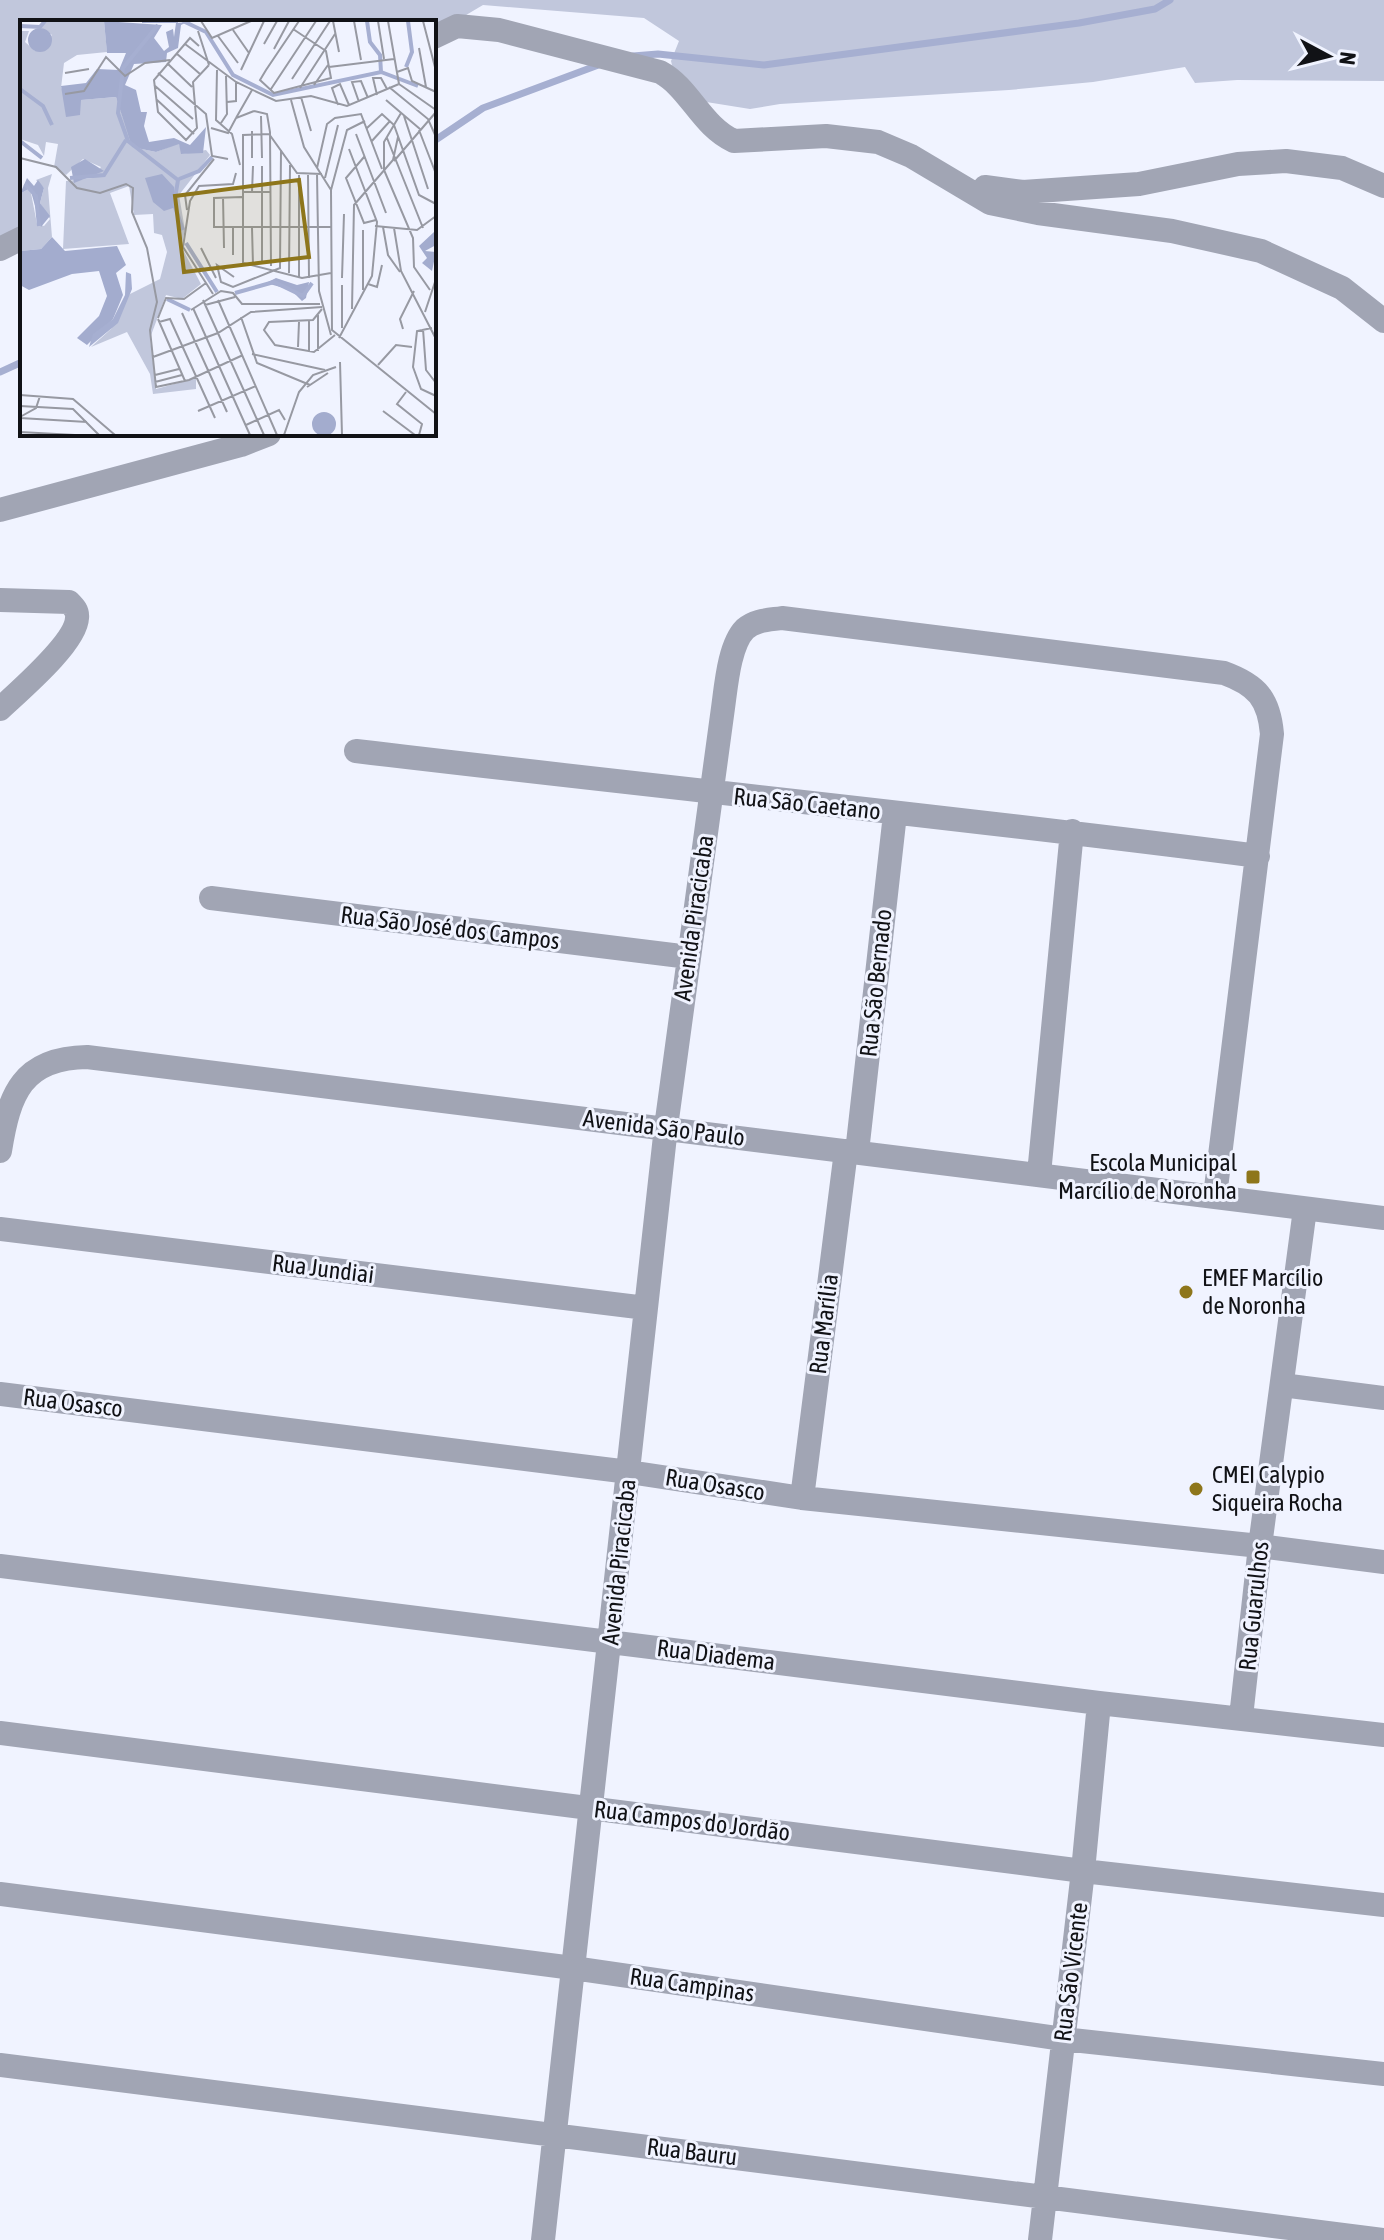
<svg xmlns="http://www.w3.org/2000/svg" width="1384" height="2240" font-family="'Asap Condensed',sans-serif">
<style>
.green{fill:#c1c7dc}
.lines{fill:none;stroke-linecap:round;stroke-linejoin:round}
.stream{stroke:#a6afd1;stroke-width:7}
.minor{stroke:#a1a5b4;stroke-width:24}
.poi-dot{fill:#8e761b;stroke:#f0f3ff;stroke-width:3}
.labels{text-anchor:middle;stroke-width:6;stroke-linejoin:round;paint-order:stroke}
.street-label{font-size:24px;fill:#111216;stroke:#f0f3ff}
.poi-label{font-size:24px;fill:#111216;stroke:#f0f3ff;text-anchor:start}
.inset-river{fill:none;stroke:#a6afd1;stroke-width:4}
.inset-road{fill:none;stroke:#9799a2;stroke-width:2}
.view{fill:#8e761b;fill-opacity:0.15;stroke:#8e761b;stroke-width:4}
.inset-edge{fill:none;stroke:#111216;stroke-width:4}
</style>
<rect width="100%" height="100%" fill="#f0f3ff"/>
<path class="green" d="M 0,0 L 1384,0 L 1384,81 L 1237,80 L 1195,83 L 1185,67 L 1093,82 L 1009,90 L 780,104 L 750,109 L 700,101 L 675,77 L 671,61 L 679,41 L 644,18 L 483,5 L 434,34 L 434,22 L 22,22 L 22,230 L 0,241 Z"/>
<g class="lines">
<path class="stream" d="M 633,56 L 658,54 L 764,65 L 1079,23 L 1155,9 L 1170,0
M 434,141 L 483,108 L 601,64
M 0,372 L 22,362"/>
<path class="minor" d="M 434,37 L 457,26 L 499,30 L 660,72 C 690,88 701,126 734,141 L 826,136 L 878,142 L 911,156 L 990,203 L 1038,213 L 1172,231 L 1261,251 L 1342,288 L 1384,321
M 985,187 L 1023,192 L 1139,184 L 1238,164 L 1286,161 L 1342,168 L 1384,186
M 0,249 L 22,238
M 0,510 L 241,445 L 269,434
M 0,600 L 69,602 C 74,607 78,611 77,618 C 76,643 19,691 0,709
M 356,751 C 657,787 958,817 1258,856
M 211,898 L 689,957
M 0,1151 C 9,1094 22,1058 87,1057 L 1384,1218
M 857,1152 L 895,814
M 1039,1174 L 1072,831
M 0,1229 L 646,1308
M 1282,1385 L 1384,1398
M 0,1394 L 629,1472 L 802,1498 L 1260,1546 L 1384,1562
M 802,1498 L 846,1151
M 0,1566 L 1099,1703 L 1384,1735
M 1241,1717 L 1260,1546 L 1305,1209
M 0,1733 L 1083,1871 L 1384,1905
M 0,1894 L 573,1968 L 1063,2039 L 1384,2074
M 0,2065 L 1384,2240
M 543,2240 L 666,1127 L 723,708 C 726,687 729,645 745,629 C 755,620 769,620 782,618 L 1224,673 C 1257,685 1269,699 1272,734 L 1215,1196
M 1040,2240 L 1083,1871 L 1099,1703"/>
</g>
<g class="poi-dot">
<rect x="1245" y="1169" width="16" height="16" rx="4"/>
<circle cx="1186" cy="1292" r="8"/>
<circle cx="1196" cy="1489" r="8"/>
</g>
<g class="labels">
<g class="street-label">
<text transform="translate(807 804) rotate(6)" y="8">Rua São Caetano</text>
<text transform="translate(694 918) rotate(-82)" y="8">Avenida Piracicaba</text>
<text transform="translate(450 928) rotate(7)" y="8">Rua São José dos Campos</text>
<text transform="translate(876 983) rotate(-84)" y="8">Rua São Bernado</text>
<text transform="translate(664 1128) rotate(7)" y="8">Avenida São Paulo</text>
<text transform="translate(323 1269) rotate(7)" y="8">Rua Jundiai</text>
<text transform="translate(824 1324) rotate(-83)" y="8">Rua Marília</text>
<text transform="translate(73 1403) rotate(7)" y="8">Rua Osasco</text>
<text transform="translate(715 1485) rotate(9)" y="8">Rua Osasco</text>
<text transform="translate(619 1562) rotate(-84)" y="8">Avenida Piracicaba</text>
<text transform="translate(1254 1606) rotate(-84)" y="8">Rua Guarulhos</text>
<text transform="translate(716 1655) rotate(7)" y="8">Rua Diadema</text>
<text transform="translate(692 1821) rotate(7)" y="8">Rua Campos do Jordão</text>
<text transform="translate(1071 1972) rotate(-83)" y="8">Rua São Vicente</text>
<text transform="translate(692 1985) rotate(8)" y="8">Rua Campinas</text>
<text transform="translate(692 2152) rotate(7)" y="8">Rua Bauru</text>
</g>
<g class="poi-label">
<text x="1237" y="1171" text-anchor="end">Escola Municipal<tspan x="1237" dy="28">Marcílio de Noronha</tspan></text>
<text x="1202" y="1286">EMEF Marcílio<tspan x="1202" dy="28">de Noronha</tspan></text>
<text x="1212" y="1483">CMEI Calypio<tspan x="1212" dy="28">Siqueira Rocha</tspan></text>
</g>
</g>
<g transform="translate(20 20)">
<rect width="416" height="416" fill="#f0f3ff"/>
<path d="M 24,1 L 84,1 L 87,32 L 57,35 L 44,43 L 41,68 L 60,80 L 96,77 L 113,127 L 136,132 L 159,123 L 162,134 L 186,130 L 190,135 L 159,175 L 165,210 L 161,226 L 181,264 L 162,279 L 146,275 L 130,318 L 136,369 L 176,358 L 176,369 L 133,374 L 130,354 L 107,312 L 71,327 L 91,309 L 108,275 L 140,259 L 147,232 L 142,215 L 134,213 L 133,194 L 114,195 L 109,166 L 90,173 L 109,224 L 43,229 L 46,161 L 73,158 L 81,147 L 63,139 L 46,155 L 34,147 L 38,124 L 26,122 L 24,136 L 18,125 L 0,119 L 0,11 L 9,11 L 5,22 L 15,31 L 32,15 L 20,7 ZM 32,154 L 28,168 L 32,217 L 21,229 L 0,231 L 0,174 L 10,168 L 17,204 L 24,206 L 30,199 L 20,183 L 24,168 L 16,160 Z" fill="#c1c7dc"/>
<path d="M 84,1 L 142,5 L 134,18 L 144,31 L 149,27 L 146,12 L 153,9 L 154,17 L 156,3 L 167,2 L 161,5 L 158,28 L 147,33 L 146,42 L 114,44 L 105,65 L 116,70 L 121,92 L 127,92 L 124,106 L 129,122 L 154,118 L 170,125 L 186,107 L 183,133 L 161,134 L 159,124 L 136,132 L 112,127 L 96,77 L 61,80 L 60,95 L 46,97 L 41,66 L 66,63 L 77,49 L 99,50 L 106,33 L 87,33 ZM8 20a12 12 0 1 1 24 0a12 12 0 1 1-24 0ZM 65,139 L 84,151 L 54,163 L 51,147 ZM 142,154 L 154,167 L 156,187 L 144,191 L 133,182 L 125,158 ZM 7,158 L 14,166 L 18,160 L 24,168 L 20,183 L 30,196 L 21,207 L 10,168 L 0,174 ZM 414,212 L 416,225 L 405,231 L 416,232 L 412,251 L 402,243 L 407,238 L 399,226 ZM 32,217 L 45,231 L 97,226 L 106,245 L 96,253 L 103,275 L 93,299 L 67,325 L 57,318 L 79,296 L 87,276 L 79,251 L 52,254 L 9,270 L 0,265 L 0,231 L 21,229 ZM 256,258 L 277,265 L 289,262 L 286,278 L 282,281 L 271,270 L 246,263 ZM292 404a12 12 0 1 1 24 0a12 12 0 1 1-24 0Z" fill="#a3acce"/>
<path d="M 106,252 L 111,254 L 112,269 L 98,303 L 69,327 L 73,314 L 93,299 L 105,275 Z" fill="#a6afd1"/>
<path class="inset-river" d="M 122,1 L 158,1M 163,1 L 186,12 L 213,55 L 253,75 L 361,52 L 398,66M 347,1 L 350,22 L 360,35 L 361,52M 138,5 L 103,48 L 98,93 L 108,121 L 158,160 L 154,184 L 163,210M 0,6 L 20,7 L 25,1M 386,47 L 392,32 L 388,1M 0,69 L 23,86 L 32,105M 0,121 L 22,138M 50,158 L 84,155 L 106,120M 159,159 L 179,151 L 192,137M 5,164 L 16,176 L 19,206M 166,223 L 197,272M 215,273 L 254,262 L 283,276 L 292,263M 147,279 L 170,290"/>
<path class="inset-road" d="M 181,1 L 192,18 L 231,1M 313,1 L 319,32M 334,1 L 341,40M 358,1 L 364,39M 368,1 L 379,64M 403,1 L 416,51M 273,9 L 306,31 L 311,58 L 254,73 L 240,60 L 246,50 L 279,1M 213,10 L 229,33M 178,11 L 189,45M 198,16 L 218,43M 165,24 L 216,62 L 256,81 L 291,76 L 327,86 L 379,64M 244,24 L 257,1M 179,26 L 170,18 L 134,60 L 138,92 L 166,120 L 177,108 L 173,62 L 189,45M 399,28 L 406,67M 254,29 L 269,1M 156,33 L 180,54M 147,43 L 172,67M 309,47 L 374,39M 197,50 L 196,100 L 212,114 L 220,145M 221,50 L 244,1M 377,52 L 388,48 L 392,61 L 416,72M 45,53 L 69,49M 138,53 L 186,94 L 192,136 L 208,139M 272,59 L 310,1M 379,64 L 416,90M 134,65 L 173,99M 294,65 L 308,45M 369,67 L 408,99 L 416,117M 280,68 L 315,14M 251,69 L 296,1M 45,74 L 64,71 L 86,37 L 105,56 L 125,43 L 150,40M 357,75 L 353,58 L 361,58 L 367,69M 281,77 L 291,111M 136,79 L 174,114M 271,80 L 284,127 L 311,170 L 312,310 L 416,394M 366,80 L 400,109M 207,82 L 216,81 L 216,62M 339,82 L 332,62 L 341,61 L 348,78M 318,85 L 312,68 L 320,64 L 329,85M 234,91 L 247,94 L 250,112 L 251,246M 381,93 L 364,122 L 364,150 L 393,218 L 394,247 L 410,270M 241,96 L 242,138M 384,96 L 408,169M 216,98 L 232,70M 201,103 L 207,94 L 206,56M 191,108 L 208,113 L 216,98 L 234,91M 347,108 L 362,94 L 374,105 L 399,175 L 416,184M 399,110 L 416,154M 336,114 L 366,193M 367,118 L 403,208M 351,122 L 370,101M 344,137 L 326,158 L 344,203 L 356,200M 0,138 L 36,147 L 57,168 L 80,173 L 106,164 L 113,168 L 112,192 L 127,228 L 137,282 L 130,310 L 136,367 L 169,360 L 223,335M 232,138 L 232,111M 374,141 L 416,92M 297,148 L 307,104 L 315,98 L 341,94 L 362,149M 297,154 L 299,271 L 311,315M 302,154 L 277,153 L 249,114 L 223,115 L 223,243 L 282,258 L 311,253M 288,155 L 289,258M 305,158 L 318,105M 311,170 L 327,110 L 345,101M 222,172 L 251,172M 232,172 L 233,146M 203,177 L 204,228M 222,177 L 194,178 L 194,207 L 311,207M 167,190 L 165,175 L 194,139M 355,206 L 397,210 L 416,196M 363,207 L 368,235 L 380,252M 232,208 L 233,245M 374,208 L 381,251 L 416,319M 181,228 L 196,258M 213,235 L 213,208M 242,244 L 242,146M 269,253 L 270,145M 214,257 L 197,245 L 201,262 L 213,267 L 260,248 L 261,130M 279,257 L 279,155M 322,258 L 324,194M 348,264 L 357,267 L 362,245M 322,265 L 322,308M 343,270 L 343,210M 193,274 L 163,227 L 170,181 L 179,166 L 213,164 L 216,153M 183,280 L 244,415M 198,280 L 257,415M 185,285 L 215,277M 173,288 L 230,415M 302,289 L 293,300 L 249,302 L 244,310 L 255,325 L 294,332 L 315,315M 332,289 L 334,185 L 373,140 L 378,117M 171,290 L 201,271 L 213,273 L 222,284 L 300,284M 405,292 L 416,259M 162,293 L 207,392M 221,297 L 237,343 L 290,365M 138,298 L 146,278 L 164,279 L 186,263M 138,299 L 165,361M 139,302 L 150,299 L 195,398M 412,308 L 397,311 L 393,347 L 401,369 L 416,376M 383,309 L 380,299 L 394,271M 403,309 L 406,350 L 416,363M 319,318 L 352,256 L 357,202 L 329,129M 278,327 L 279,302M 289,331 L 289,301M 298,331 L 298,295M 232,334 L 305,350M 133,337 L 198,313 L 231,292 L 302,287M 320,342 L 322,415M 358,345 L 376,325 L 392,327M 135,355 L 159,349M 135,362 L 162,355M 287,367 L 308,353M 386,372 L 377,384 L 402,404 L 399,415M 0,375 L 53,379 L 95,415M 0,386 L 53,389 L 79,415M 178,391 L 236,366M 363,391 L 395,415M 0,397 L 16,388 L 20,376M 0,398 L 67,402M 226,405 L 259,390 L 265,400M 0,412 L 55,415M 264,415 L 279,372 L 293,355 L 316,347"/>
<path class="view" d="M 279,160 L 289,237 L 164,252 L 155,176 Z"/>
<rect width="416" height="416" class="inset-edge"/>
</g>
<g transform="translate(1328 56) rotate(97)" stroke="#f0f3ff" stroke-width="6" paint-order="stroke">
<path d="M0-6L14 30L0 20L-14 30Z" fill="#111216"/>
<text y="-12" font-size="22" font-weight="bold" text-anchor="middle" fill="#111216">N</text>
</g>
</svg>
